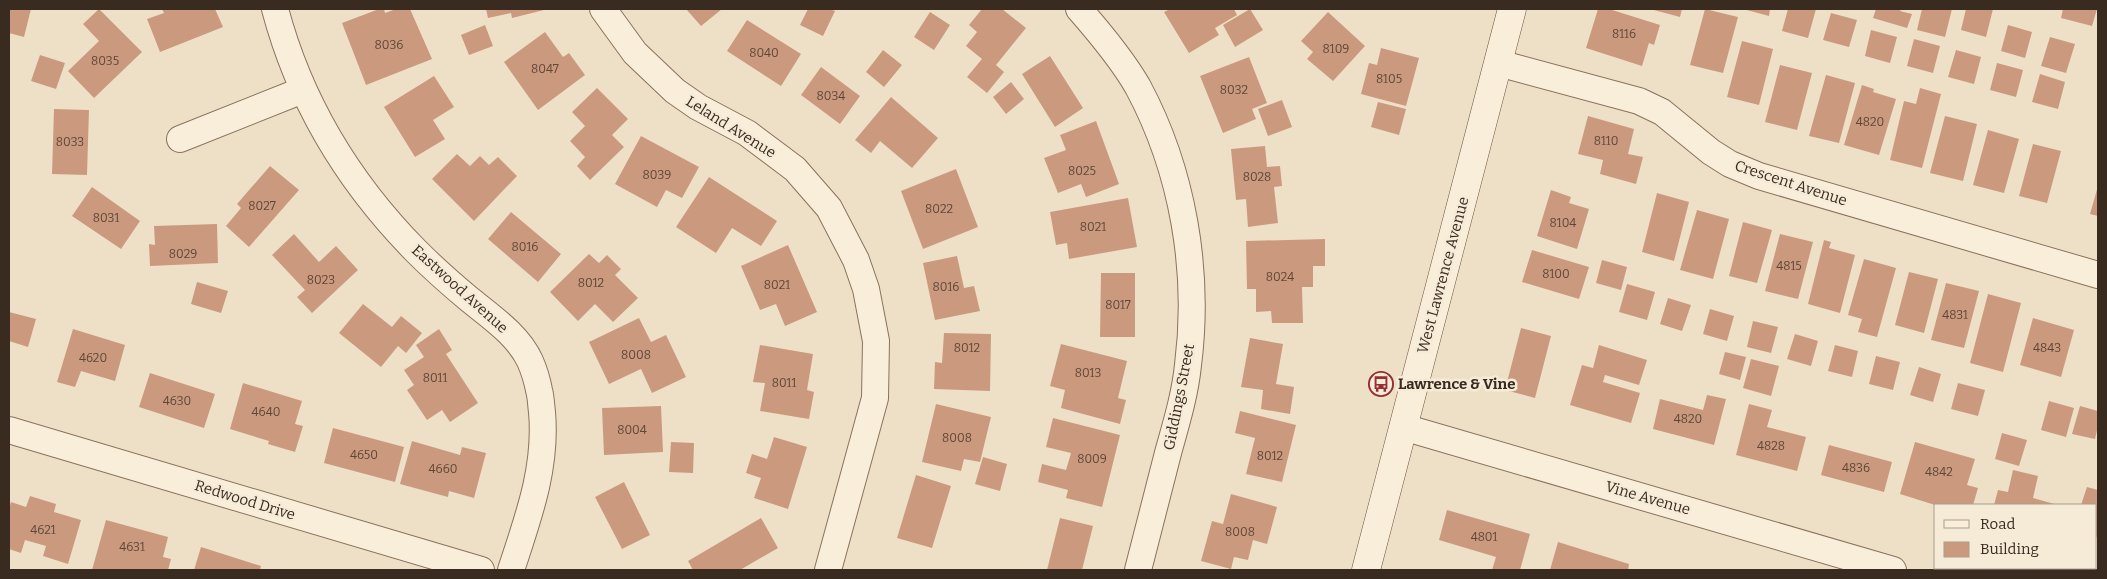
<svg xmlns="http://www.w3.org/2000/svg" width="2107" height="579" font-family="Bitter,serif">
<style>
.building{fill:#cb9a7e}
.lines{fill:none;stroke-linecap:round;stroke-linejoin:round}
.minor-casing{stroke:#89725d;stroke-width:28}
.secondary-casing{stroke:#6b5340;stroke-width:29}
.minor{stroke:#f8eeda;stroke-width:26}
.secondary{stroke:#f8eeda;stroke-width:28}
.labels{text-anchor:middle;stroke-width:5;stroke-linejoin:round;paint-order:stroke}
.number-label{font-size:12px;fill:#5e4738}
.street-label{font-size:15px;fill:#3a2b20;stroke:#f5ebd7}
.poi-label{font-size:15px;font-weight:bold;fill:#3a2b20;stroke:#f5ebd7;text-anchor:start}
</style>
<rect width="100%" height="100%" fill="#eee0c7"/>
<path class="building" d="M 9,9 L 31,9 L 24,37 L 9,33 Z
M 99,9 L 142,52 L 94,98 L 68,71 L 99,41 L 83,24 Z
M 162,9 L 215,9 L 223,27 L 160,52 L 147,19 L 164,13 Z
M 379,9 L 384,9 L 385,13 L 396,9 L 410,9 L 432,59 L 366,85 L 342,23 Z
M 486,9 L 544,9 L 544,10 L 512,18 L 511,13 L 488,18 Z
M 686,9 L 722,9 L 701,26 Z
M 808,9 L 830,9 L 835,11 L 823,36 L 800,25 Z
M 982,9 L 1002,9 L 1026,28 L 996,65 L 1004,72 L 987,93 L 967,77 L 982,59 L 966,46 L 977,32 L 969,25 Z
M 1170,9 L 1234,9 L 1237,15 L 1215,28 L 1219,35 L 1189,53 L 1164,12 Z
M 1250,9 L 1263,30 L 1235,47 L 1223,25 Z
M 1598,9 L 1609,9 L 1660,25 L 1654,45 L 1649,43 L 1642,66 L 1586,48 Z
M 1650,9 L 1682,9 L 1680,17 Z
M 1705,9 L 1738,17 L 1723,73 L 1690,65 Z
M 1743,9 L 1770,9 L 1769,16 Z
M 1788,9 L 1816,9 L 1808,38 L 1782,31 Z
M 1876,9 L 1901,9 L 1900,11 L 1912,14 L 1907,28 L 1873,18 Z
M 1922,9 L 1952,9 L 1945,37 L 1917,30 Z
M 1966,9 L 1993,9 L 1986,37 L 1961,30 Z
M 2063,9 L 2097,9 L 2092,26 L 2061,18 Z
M 930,12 L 950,25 L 934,50 L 914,37 Z
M 1328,12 L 1365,46 L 1333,81 L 1307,59 L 1313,52 L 1301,41 Z
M 1831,13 L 1857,20 L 1849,47 L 1823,40 Z
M 747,20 L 801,54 L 781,86 L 727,51 Z
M 485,25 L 493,46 L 469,55 L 461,35 Z
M 2008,25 L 2032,32 L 2025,58 L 2001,51 Z
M 1871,30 L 1897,37 L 1890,63 L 1865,56 Z
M 545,32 L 563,57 L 569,53 L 585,75 L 538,110 L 504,62 Z
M 2050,37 L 2075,44 L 2066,73 L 2041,66 Z
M 1914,39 L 1940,46 L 1933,73 L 1907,66 Z
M 1742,41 L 1773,49 L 1759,105 L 1727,97 Z
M 1381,48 L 1419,58 L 1406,106 L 1361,94 L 1369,63 L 1377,65 Z
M 883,50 L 902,65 L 884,87 L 866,72 Z
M 1956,50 L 1981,57 L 1974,84 L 1948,77 Z
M 40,55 L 65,63 L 56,89 L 31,81 Z
M 1050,56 L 1083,108 L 1055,127 L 1022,74 Z
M 1249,57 L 1267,103 L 1252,109 L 1256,119 L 1223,133 L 1200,76 Z
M 1997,63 L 2023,70 L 2016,97 L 1990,90 Z
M 1780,65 L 1812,73 L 1797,130 L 1765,122 Z
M 821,67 L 860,96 L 840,124 L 801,95 Z
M 2040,74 L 2065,82 L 2058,109 L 2032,102 Z
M 1826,75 L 1855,83 L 1839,143 L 1809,136 Z
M 434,76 L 454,107 L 433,120 L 445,139 L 415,157 L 384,107 Z
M 1011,82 L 1024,99 L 1006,114 L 993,97 Z
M 1862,85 L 1874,89 L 1873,92 L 1896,99 L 1879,155 L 1844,145 Z
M 597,88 L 628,119 L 612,135 L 624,147 L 590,180 L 577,166 L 585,157 L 570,141 L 585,126 L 572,112 Z
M 1920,88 L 1941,94 L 1922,168 L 1890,160 L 1904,101 L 1916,104 Z
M 891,97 L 938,138 L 912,168 L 880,141 L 871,153 L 855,140 Z
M 1282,100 L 1292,127 L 1268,136 L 1258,109 Z
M 1378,102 L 1406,109 L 1399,135 L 1371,127 Z
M 54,109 L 89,110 L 87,175 L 52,174 Z
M 1588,116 L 1634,129 L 1628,154 L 1643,157 L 1636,184 L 1600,174 L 1603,160 L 1578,154 Z
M 1945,116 L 1977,124 L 1963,181 L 1930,173 Z
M 1096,121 L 1119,184 L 1086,197 L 1081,184 L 1058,193 L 1044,158 L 1066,150 L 1060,135 Z
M 1988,130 L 2019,139 L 2004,193 L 1973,185 Z
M 641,136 L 699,167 L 682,198 L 666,190 L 657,207 L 615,184 Z
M 2033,144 L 2061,151 L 2047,203 L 2019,196 Z
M 1265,146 L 1267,167 L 1280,166 L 1282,186 L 1274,187 L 1278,223 L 1248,227 L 1246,199 L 1236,200 L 1231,149 Z
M 457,154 L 470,166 L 480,156 L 489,165 L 498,157 L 517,176 L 474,221 L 432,179 Z
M 270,166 L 299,190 L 249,247 L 226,226 L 241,208 L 237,204 Z
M 956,169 L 978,227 L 923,249 L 901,191 Z
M 709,177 L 777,221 L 761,246 L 732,228 L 716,253 L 676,227 Z
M 2098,186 L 2098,216 L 2090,214 Z
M 92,187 L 140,221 L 121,249 L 72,216 Z
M 1551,190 L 1571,197 L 1569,203 L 1589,209 L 1577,249 L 1537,236 Z
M 1657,193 L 1689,202 L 1674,261 L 1642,252 Z
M 1128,198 L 1137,247 L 1069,259 L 1067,243 L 1056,245 L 1050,212 Z
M 1697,210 L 1729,219 L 1713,279 L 1680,270 Z
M 511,212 L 561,254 L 538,282 L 488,239 Z
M 1743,222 L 1772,230 L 1757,283 L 1729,276 Z
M 217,224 L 218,263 L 150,266 L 149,244 L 155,245 L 154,226 Z
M 294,234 L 319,262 L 336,246 L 358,270 L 312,313 L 297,297 L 305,290 L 272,255 Z
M 1780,234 L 1813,242 L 1798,299 L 1765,291 Z
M 1325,239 L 1325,266 L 1313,266 L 1313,287 L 1302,287 L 1303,323 L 1272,323 L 1271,311 L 1256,312 L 1256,289 L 1247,289 L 1246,241 Z
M 1824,240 L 1831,242 L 1829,248 L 1855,255 L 1840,313 L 1808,304 Z
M 788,245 L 817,312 L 785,326 L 776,304 L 760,310 L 741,266 Z
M 1532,250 L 1589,267 L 1579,299 L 1522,282 Z
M 589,254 L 599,263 L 607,255 L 621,269 L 615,275 L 638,298 L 613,322 L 595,304 L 578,321 L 550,292 Z
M 957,256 L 964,288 L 974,286 L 980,311 L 935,320 L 923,263 Z
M 1864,259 L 1896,268 L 1877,337 L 1858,332 L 1862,319 L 1848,315 Z
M 1602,260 L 1627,267 L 1621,290 L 1596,283 Z
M 1909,272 L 1938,279 L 1924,333 L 1895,325 Z
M 1101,273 L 1135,273 L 1135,337 L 1100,337 Z
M 197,282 L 228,291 L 221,313 L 191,304 Z
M 1946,283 L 1979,291 L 1964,348 L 1931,340 Z
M 1627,284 L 1655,292 L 1647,320 L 1619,312 Z
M 1988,294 L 2021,303 L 2003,372 L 1970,363 Z
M 1668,298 L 1691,305 L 1682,331 L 1660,324 Z
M 363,304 L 392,327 L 401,316 L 422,333 L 406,353 L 398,346 L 381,367 L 339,333 Z
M 1710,309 L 1734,316 L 1727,341 L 1703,334 Z
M 9,312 L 36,319 L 28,347 L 9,341 Z
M 639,318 L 651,342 L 666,335 L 686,377 L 652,393 L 641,369 L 609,384 L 589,342 Z
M 2033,318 L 2074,330 L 2061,377 L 2020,365 Z
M 1753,321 L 1778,327 L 1771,353 L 1747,347 Z
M 1521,328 L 1551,336 L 1535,398 L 1505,390 Z
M 73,329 L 125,345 L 115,381 L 81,371 L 75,387 L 57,382 Z
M 439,329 L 452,350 L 446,354 L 478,403 L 450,422 L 442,410 L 427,420 L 407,390 L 414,385 L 404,370 L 424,357 L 416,345 Z
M 944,333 L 991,334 L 990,391 L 934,389 L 935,362 L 942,363 Z
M 1795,334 L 1818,341 L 1811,366 L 1787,359 Z
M 1250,338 L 1283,344 L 1276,384 L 1294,387 L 1290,414 L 1261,409 L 1263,390 L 1241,387 Z
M 1061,344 L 1127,361 L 1118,398 L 1126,400 L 1120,424 L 1061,408 L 1065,390 L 1050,386 Z
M 760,345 L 813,354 L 807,390 L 814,392 L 809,419 L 760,411 L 765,383 L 753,382 Z
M 1599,345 L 1647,360 L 1639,385 L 1605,375 L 1603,382 L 1640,393 L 1631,423 L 1570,405 L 1582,365 L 1593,368 Z
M 1835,345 L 1858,351 L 1852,377 L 1828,371 Z
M 1725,352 L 1746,357 L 1740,380 L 1719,374 Z
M 1876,356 L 1900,362 L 1893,390 L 1869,384 Z
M 1751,359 L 1779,366 L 1771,396 L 1743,388 Z
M 1919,367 L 1941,374 L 1933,402 L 1910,395 Z
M 150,373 L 215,394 L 204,428 L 139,407 Z
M 243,383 L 302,401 L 295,424 L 303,426 L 295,452 L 268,444 L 269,441 L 230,429 Z
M 1958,383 L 1985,390 L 1978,416 L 1951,409 Z
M 1707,395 L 1726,399 L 1714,445 L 1653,429 L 1660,399 L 1703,410 Z
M 2049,401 L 2074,408 L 2066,437 L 2041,430 Z
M 936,404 L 991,417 L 980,462 L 964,459 L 961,471 L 922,462 Z
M 1749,404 L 1772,410 L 1767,427 L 1806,437 L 1797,471 L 1736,455 Z
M 661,406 L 663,452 L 604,455 L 602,408 Z
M 2080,406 L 2098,411 L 2098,426 L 2095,439 L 2072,434 Z
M 1240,411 L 1296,425 L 1282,482 L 1246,474 L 1255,438 L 1235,433 Z
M 1053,418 L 1120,435 L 1102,507 L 1066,498 L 1068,490 L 1038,482 L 1042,464 L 1066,470 L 1071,453 L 1046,447 Z
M 333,428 L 404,447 L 395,482 L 324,463 Z
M 2002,433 L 2027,440 L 2019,466 L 1995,459 Z
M 774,437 L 807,447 L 788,509 L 754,498 L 761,478 L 746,473 L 752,454 L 767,459 Z
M 412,441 L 460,455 L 462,447 L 486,453 L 474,498 L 449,491 L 448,497 L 400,484 Z
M 671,442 L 694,443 L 693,473 L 669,472 Z
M 1915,442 L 1975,459 L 1967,485 L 1978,488 L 1973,505 L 1935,505 L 1900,494 Z
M 1829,445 L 1892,462 L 1884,492 L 1821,475 Z
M 983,457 L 1007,464 L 1000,491 L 975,484 Z
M 2013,470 L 2038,476 L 2033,498 L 2058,505 L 1994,505 L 1998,490 L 2008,492 Z
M 916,475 L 951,486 L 932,548 L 897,538 Z
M 624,482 L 650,535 L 622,549 L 595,497 Z
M 2087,487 L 2098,490 L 2098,532 L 2096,539 L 2096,505 L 2081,505 Z
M 1231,494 L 1277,507 L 1267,544 L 1253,540 L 1248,560 L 1234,557 L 1231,569 L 1201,561 L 1212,521 L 1223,524 Z
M 30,496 L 56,504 L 54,512 L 81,520 L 68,564 L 43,556 L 46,546 L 25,540 L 21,553 L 9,549 L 9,509 L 11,502 L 26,507 Z
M 1447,510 L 1530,534 L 1520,570 L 1492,570 L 1496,557 L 1439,540 Z
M 761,518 L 778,548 L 740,570 L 693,570 L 688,561 Z
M 1060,518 L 1093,526 L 1082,570 L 1047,570 Z
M 106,520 L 168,537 L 163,557 L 171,559 L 168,570 L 92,570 Z
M 1558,542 L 1629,564 L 1628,570 L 1550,570 Z
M 201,547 L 261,566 L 260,570 L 194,570 Z"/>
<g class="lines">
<defs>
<path id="minor" d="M 275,9 C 300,103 348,182 416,251 C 433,268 451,284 469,299 C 491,317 518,335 530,361 C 534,370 537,380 539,390 C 541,397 541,405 542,412 C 547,468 528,518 511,570
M 603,9 L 635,53 L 675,91 L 698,107 L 747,133 L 795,169 L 829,208 L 856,260 L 866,289 L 876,341 L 875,398 L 828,570
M 1079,9 C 1100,33 1122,59 1138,87 C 1183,171 1200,271 1188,365 C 1185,395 1176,424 1168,453 C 1158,492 1148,531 1138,570
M 1498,63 L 1639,101 L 1662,112 L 1711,152 L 1730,164 L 1759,176 L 2098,275
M 180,139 L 303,90
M 1403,427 L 1893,570
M 9,430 L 481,570"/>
<path id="secondary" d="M 1366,570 L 1512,9"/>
</defs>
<use href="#minor" class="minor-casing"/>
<use href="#secondary" class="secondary-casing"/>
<use href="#minor" class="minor"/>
<use href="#secondary" class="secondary"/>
</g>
<defs>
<symbol id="bus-ring" viewBox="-11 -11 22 22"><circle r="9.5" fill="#f5ebd7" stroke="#972e34" stroke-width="1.5"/><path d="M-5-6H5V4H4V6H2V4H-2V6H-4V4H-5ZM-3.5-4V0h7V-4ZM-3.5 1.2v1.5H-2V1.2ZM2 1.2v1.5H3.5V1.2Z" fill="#972e34"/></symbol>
</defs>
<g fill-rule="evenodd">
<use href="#bus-ring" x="1367" y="370" width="28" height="28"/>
</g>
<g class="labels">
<g class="number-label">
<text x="1624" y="38">8116</text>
<text x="389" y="49">8036</text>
<text x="1336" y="53">8109</text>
<text x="764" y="57">8040</text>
<text x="105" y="65">8035</text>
<text x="545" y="73">8047</text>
<text x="1389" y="83">8105</text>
<text x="1234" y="94">8032</text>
<text x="831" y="100">8034</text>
<text x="1870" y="126">4820</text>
<text x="1606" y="145">8110</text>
<text x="70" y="146">8033</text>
<text x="1082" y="175">8025</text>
<text x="657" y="179">8039</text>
<text x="1257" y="181">8028</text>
<text x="262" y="210">8027</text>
<text x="939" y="213">8022</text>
<text x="106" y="222">8031</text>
<text x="1563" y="227">8104</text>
<text x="1093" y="231">8021</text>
<text x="525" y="251">8016</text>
<text x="183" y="258">8029</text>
<text x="1789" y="270">4815</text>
<text x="1556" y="278">8100</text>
<text x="1280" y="281">8024</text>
<text x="321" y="284">8023</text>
<text x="591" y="287">8012</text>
<text x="777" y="289">8021</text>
<text x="946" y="291">8016</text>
<text x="1118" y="309">8017</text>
<text x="1955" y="319">4831</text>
<text x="967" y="352">8012</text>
<text x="2047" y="352">4843</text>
<text x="636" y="359">8008</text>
<text x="93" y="362">4620</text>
<text x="1088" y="377">8013</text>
<text x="435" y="382">8011</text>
<text x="784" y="387">8011</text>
<text x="177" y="405">4630</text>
<text x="266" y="416">4640</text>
<text x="1688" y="423">4820</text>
<text x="632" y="434">8004</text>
<text x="957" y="442">8008</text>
<text x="1771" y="450">4828</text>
<text x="364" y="459">4650</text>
<text x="1270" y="460">8012</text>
<text x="1092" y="463">8009</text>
<text x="1856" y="472">4836</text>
<text x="443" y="473">4660</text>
<text x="1939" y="476">4842</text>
<text x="43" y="534">4621</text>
<text x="1240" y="536">8008</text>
<text x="1484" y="541">4801</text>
<text x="132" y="551">4631</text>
</g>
<g class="street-label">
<text transform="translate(731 127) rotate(32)" y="5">Leland Avenue</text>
<text transform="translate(1791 183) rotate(18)" y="5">Crescent Avenue</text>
<text transform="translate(1443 275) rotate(-75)" y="5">West Lawrence Avenue</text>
<text transform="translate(460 289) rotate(42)" y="5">Eastwood Avenue</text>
<text transform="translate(1179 397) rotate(-79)" y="5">Giddings Street</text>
<text transform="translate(1648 498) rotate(16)" y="5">Vine Avenue</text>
<text transform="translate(245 500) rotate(17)" y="5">Redwood Drive</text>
</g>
<g class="poi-label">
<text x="1398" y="389">Lawrence &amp; Vine</text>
</g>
</g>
<rect width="2107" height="579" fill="none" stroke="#3a2b20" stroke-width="20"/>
<rect x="1934" y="504" width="162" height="65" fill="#f5ebd7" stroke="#aa9e8e"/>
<rect x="1944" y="520" width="25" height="8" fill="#f8eeda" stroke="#aa9e8e"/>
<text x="1980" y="529" font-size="15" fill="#3a2b20">Road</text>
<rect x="1944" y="542" width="25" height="15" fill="#cb9a7e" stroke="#aa9e8e"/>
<text x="1980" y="554" font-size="15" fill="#3a2b20">Building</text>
</svg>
